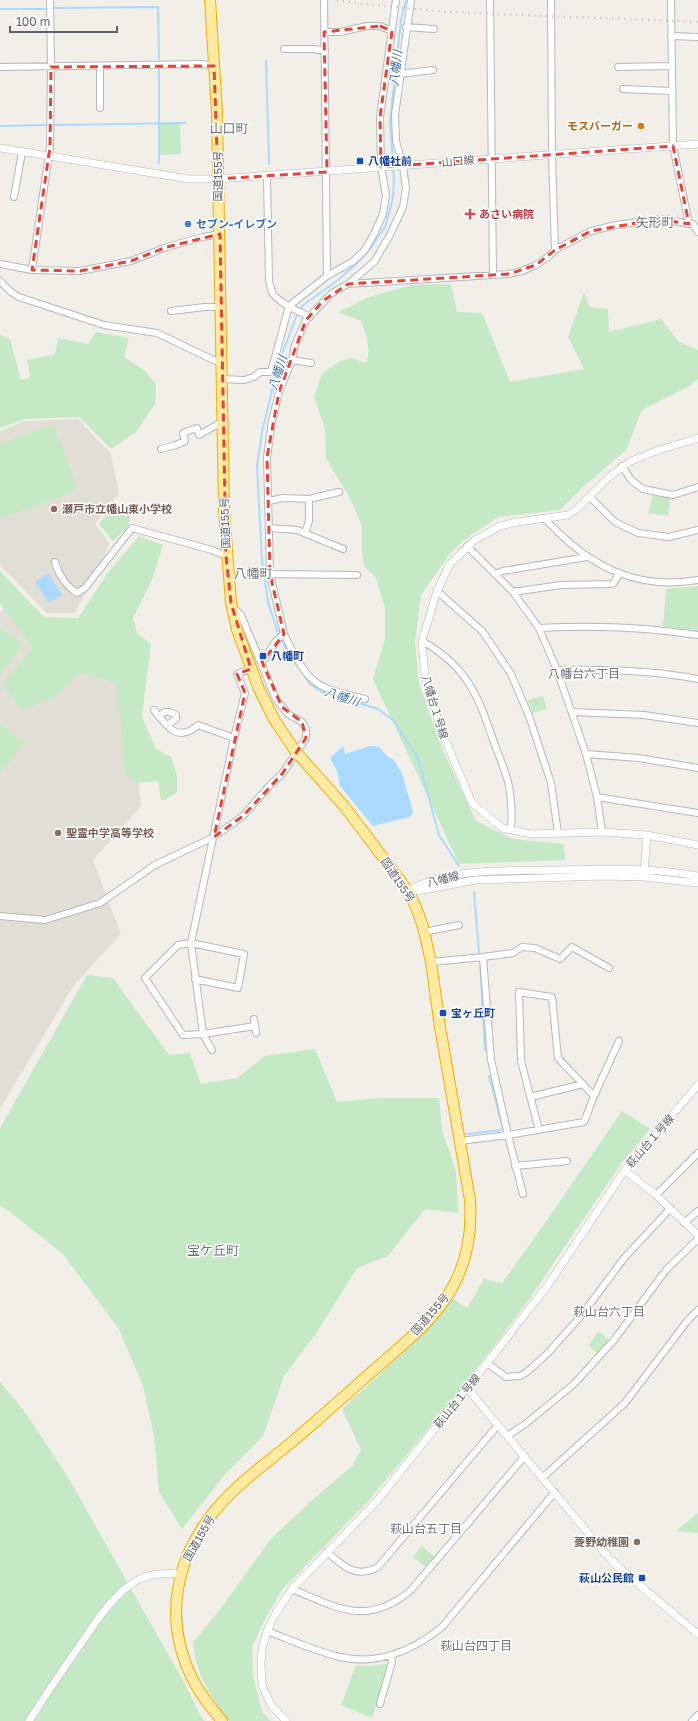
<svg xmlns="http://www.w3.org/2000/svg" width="698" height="1721" font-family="'Golos Text','Noto Sans JP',sans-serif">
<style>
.education{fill:#e1ded6}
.green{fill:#c5e8c5}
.water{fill:#aadaff}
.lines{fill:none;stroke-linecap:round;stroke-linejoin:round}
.stream{stroke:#aadaff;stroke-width:2}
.minor-casing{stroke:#b5b8bc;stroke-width:8}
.tertiary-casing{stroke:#b5b8bc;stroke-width:8}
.trunk-casing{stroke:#f9ab00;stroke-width:12}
.minor{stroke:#fff;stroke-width:6}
.tertiary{stroke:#fff;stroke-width:7}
.trunk{stroke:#feeaa1;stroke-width:10}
.rail{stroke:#b6b7b8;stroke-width:2;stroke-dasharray:1 5;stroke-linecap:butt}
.marked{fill:none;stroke:#ea4335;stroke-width:3;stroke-dasharray:8 5;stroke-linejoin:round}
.food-dot{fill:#e8710a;stroke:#fff;stroke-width:1.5}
.transit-dot{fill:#1a4fb4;stroke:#fff;stroke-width:1.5}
.health-dot{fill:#e0444e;stroke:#fff;stroke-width:1.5}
.shop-dot{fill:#3f7fe0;stroke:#fff;stroke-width:1.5}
.education-dot{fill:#8d6e63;stroke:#fff;stroke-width:1.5}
.labels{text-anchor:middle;stroke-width:3;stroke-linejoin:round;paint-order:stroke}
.food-label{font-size:11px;font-weight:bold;fill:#c56008;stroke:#fff;text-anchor:end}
.transit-label{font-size:11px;font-weight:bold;fill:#164399;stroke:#fff;text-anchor:start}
.street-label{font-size:11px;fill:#5f6368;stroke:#fff}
.health-label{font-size:11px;font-weight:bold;fill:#be3a42;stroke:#fff;text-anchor:start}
.shop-label{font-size:11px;font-weight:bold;fill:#366cbe;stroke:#fff;text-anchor:start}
.education-label{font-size:11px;font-weight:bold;fill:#785e54;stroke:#fff;text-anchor:start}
.water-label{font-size:12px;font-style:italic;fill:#4174aa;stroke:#fff}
.neighbourhood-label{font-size:12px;fill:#70757a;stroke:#fff}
.quarter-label{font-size:13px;fill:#70757a;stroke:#fff}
</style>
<rect width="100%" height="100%" fill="#f1efe8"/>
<path class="education" d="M 78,419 L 111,454 L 119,494 L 95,524 L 110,544 L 75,613 L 46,613 L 0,565 L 0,431 L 25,421 Z
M 9,602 L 35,627 L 124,630 L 141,806 L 93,860 L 121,934 L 74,985 L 0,1109 L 0,613 Z"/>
<path class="green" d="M 158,123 L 180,123 L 181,154 L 159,155 Z
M 451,284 L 457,312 L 482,313 L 510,382 L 584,369 L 568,337 L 584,292 L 590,307 L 608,309 L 609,332 L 661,319 L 679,342 L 698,350 L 698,379 L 688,387 L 642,410 L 626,450 L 582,488 L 560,510 L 498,517 L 464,540 L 451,552 L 421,595 L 415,642 L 419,684 L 444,753 L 476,821 L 513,839 L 564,844 L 565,860 L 459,864 L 373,679 L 385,639 L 385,608 L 376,578 L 364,566 L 362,549 L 362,526 L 349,496 L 326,459 L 325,429 L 314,397 L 322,373 L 341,361 L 352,358 L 366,363 C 372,349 366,335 361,321 L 338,312 L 374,295 L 413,285 Z
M 96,332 L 129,338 L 124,357 L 144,370 L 156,384 L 155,404 L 136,432 L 111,449 L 79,417 L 25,419 L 0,428 L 0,335 L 10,339 L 21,380 L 30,377 L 27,360 L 55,354 L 58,338 L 88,344 Z
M 53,424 L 78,490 L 0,519 L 0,444 Z
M 653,495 L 670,497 L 668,516 L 648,513 Z
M 114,505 L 123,505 L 130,518 L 127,528 L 113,541 L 99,524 Z
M 139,536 L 163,545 L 151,582 L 133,618 L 137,633 L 151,644 L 142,717 L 156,749 L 171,757 L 177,776 L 177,792 L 165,800 L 161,800 L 158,781 L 136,783 L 125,775 L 117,683 L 80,673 L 55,697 L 22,710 L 2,684 L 33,648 L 0,604 L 0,571 L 44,617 L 78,618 L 107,574 Z
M 698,586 L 698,631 L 663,626 L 666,589 Z
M 0,627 L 23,645 L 0,675 Z
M 543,696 L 547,709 L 532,713 L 528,700 Z
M 0,724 L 24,743 L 0,773 Z
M 87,975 L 113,978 L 169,1055 L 190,1053 L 201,1084 L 237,1078 L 265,1056 L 315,1049 L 337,1102 L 381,1098 L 439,1098 L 442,1130 L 456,1171 L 458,1213 L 425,1209 L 388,1256 L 357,1268 L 317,1332 L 284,1376 L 263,1436 L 226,1473 L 182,1529 L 159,1492 L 154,1436 L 143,1386 L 119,1329 L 63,1254 L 9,1211 L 0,1206 L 0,1128 Z
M 622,1111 L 650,1129 L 621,1164 L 528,1301 L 458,1393 L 369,1500 L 282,1590 L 266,1617 L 252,1648 L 253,1676 L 262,1712 L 271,1721 L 229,1721 C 210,1697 195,1672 193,1642 L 219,1611 L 270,1540 L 310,1502 L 352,1466 L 361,1450 L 342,1409 L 415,1341 L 452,1298 L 467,1308 L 484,1279 L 502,1283 L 545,1223 Z
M 598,1331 L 609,1340 L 597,1354 L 589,1345 Z
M 0,1382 L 25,1412 L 69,1479 L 185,1684 L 201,1717 L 205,1721 L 0,1721 Z
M 698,1513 L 698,1533 L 676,1531 Z
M 422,1546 L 435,1557 L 426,1567 L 413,1557 Z
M 384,1664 L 389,1664 L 372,1718 L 341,1705 L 356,1665 L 369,1666 Z"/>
<path class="water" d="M 48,573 L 62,595 L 49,603 L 35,582 Z
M 343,746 L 345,754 L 370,746 L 375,746 L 380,748 L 387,756 L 394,760 L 402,773 L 413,812 L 410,817 L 373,826 L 340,786 L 337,771 L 330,758 Z"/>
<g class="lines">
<path class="stream" d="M 52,8 L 158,7 L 159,59
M 0,9 L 47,9
M 266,61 L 269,164
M 159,68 L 159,163
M 52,125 L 185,123
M 0,126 L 46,125
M 296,663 L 280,639 L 268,602 L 262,560 L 257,466 L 262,432 L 279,362 L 296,317 L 302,306 L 338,280 L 356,264 L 370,249 L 385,227 L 393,198 L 394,178 L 390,122 L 401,20 L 406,0
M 303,673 L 310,684 L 322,692 L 378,709 L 393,720 L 418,758 L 439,835 L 459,866
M 474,892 L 479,953
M 480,960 L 485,1050
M 466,1134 L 501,1130 L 503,1128 L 489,1076"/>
<defs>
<path id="minor" d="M 324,0 L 327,276
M 490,0 L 493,275
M 551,0 L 552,156 L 555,250
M 671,0 L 673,146 L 689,224
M 406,27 L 434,29
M 324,32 L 340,32 L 367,26 L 380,26 L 392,31
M 671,36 L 698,37
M 284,49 L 313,49 L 325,51
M 100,66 L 100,108
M 0,67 L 203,64 L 214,66
M 618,67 L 672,66
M 399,74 L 433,70
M 623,89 L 672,91
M 267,176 L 269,281 C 270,285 271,290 273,294 C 281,304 298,311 310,317
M 14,197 L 22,152
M 0,264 L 32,270 L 80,271 L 131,261 L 167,247 L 203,237 L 220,234
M 32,270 L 50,147 L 51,67 L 50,0
M 0,281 L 11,292 L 19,297 L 104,325 L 157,333 L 222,364
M 348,284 L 509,274 L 522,271 L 536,265 L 548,257 L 555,250 L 591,231 L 616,225 L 659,219 L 666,219 L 689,224 L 693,224 L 698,232
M 171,311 L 205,307 L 221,307
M 292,360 L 311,363
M 272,367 L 287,371
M 222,379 L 244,380 L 254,377 L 260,372 L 271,372 L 289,306 L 327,276 L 352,262 L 364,251 L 374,234 L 383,214 L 386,195 L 381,167 L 380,117 L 396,0
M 161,449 L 176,445 L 185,441 L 183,433 L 197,428 L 199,435 L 222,422
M 622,466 L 631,480 L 643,489 L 673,495 L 698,487
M 590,497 L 615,522 L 638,533 L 669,537 L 698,530
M 269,501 L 283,498 L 309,499 L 339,492
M 545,519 C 588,565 634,591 698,580
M 270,528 L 297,530 L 343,549
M 305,533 L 309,521 L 309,499
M 467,546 L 513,592 L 539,628 L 557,670 L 586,754 L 597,797 L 602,832
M 55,562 C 58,574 66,586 77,593 L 85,588 L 132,528 L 212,550 L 226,556
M 270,574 L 357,575
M 495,574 L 503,571 L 587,557
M 437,591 L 483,632 L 511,674 L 529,716 L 551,783 L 558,833
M 513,592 L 561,585 L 613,584 L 619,574
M 539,628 C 593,625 645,627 698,635
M 284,634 C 291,648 300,668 312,679 C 324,691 348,694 365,699
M 422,641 C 470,668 479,699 496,748 C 500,759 505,770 508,782 C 512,798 512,814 511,830
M 262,662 L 276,641 L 284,634 L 270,574 L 267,457 L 272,421 L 279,392 L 292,360 L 295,345 L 306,320 L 332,293 L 348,284 L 374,262 L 390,235 L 403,207 L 406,188 L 403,166 L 396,141 L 395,115 L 411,0
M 557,670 C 605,669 651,670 698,679
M 154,710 C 167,727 178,743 198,725 L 234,738
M 572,712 L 644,715 L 698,723
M 159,717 L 164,712 L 170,712 L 176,715 L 176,719 L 167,725
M 586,754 L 639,758 L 698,768
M 597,797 L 698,813
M 0,916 L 45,920 L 100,903 L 155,865 L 214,837 L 243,816 L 270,785 L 282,774 L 306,738 L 306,729 L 302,722 L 288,714 L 276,699 L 241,615 L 236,610 L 232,610
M 424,932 L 459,925
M 483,957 L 513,953 L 522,947 L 535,948 L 560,959 L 572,947 L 609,968
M 431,962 L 483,957 L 491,1060 L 508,1135 L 523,1194
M 195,979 L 238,988 L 244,954 L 191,943 L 178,945 L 145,978 L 183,1035 L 203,1034 L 191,943 L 234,738 L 245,693 L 237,674 L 251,669
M 254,1019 L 256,1033
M 212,1050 L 203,1034 L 255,1026
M 530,1097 L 583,1084
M 539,1130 L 521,1061 L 519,992 L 552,997 L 558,1058 L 594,1096
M 460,1141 L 508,1135 L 584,1122 L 594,1096 L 619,1041
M 515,1166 L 567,1161
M 656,1195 L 698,1153
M 684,1223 L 698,1211
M 487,1363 L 506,1377 L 520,1376 L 527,1372 L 547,1354 L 581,1316 L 625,1257 L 669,1210
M 507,1436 L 524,1425 L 574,1384 L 614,1340 L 666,1270 L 698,1239
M 543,1477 L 625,1403 L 688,1320 L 698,1310
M 327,1552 C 343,1566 356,1579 378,1567 L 498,1425
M 292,1589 C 337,1608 368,1627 411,1590 L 524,1457
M 267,1631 C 291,1640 315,1651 340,1657 C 377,1666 414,1650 442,1627 L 555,1492
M 380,1704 L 392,1662 L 391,1655
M 692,1721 L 698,1715"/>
<path id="tertiary" d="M 0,148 L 189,179 L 218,179 L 698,144
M 698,438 L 659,450 L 631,461 L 609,477 L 578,508 L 568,515 L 517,522 L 500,526 L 475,540 L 450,564 L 437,591 L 422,641 L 425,677 L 441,730 L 472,803 L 502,828 L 531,834 L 602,832 L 647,835 L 698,845
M 644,873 L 647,835
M 408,891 C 451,867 507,871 555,870 C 603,869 651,867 698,876
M 410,891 L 424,890 L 475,880 L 603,876 L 644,877 L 698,883
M 625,1170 L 656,1195 L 698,1235
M 467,1388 L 604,1552 L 618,1567 L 698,1634
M 29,1721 C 45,1696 61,1672 78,1648 C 94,1625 110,1598 133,1583 C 147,1573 164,1573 180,1574
M 286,1721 L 271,1705 L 262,1685 L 261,1665 L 262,1649 L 267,1631 L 277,1611 L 292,1589 L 377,1501 L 487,1363 L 548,1285 L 625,1170 L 698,1085"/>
<path id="trunk" d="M 210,0 L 217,112 L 224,509 L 231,603 L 237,630 L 259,689 L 275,721 L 296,752 L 344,806 L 391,868 L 408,891 L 416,907 L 423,927 L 431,962 L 440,1027 L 470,1200 C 472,1230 467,1262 452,1288 C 436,1318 408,1340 383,1362 C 353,1388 323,1416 293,1441 C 267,1463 239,1482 217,1508 C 175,1558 163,1619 192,1678 C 200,1694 211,1708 222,1721"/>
</defs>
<use href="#minor" class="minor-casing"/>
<use href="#tertiary" class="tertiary-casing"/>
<use href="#trunk" class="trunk-casing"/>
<use href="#minor" class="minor"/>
<use href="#tertiary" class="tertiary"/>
<use href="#trunk" class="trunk"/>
<path class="rail" d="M 337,0 L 364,4 L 448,12 L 698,22"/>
</g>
<path class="marked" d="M 380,26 L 392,31 L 380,117 L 381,167 L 673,146 L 689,224 L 659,219 L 591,231 L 555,250 L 536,265 L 509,274 L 348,284 L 323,301 L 306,320 L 279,392 L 267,457 L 270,574 L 284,634 L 262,662 L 282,707 L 302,722 L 306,738 L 282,774 L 243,816 L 214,837 L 245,693 L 237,674 L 251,669 L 231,603 L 226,556 L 220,234 L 167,247 L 131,261 L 80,271 L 32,270 L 50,147 L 51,67 L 214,66 L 218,179 L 327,172 L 324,32 Z"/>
<circle class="food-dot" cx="641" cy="126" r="4"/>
<g class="transit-dot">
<rect x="356" y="157" width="8" height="8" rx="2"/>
<rect x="259" y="652" width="8" height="8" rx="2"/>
<rect x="439" y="1009" width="8" height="8" rx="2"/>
<rect x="638" y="1574" width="8" height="8" rx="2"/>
</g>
<path class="health-dot" d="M468 208h4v4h4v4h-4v4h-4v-4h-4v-4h4z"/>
<circle class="shop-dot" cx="188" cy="224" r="4"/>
<g class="education-dot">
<circle cx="54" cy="509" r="4"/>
<circle cx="58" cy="833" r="4"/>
<circle cx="637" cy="1542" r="4"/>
</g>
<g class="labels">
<g class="food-label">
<text x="633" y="130">モスバーガー</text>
</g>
<g class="transit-label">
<text x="368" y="165">八幡社前</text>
<text x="271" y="660">八幡町</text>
<text x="451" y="1017">宝ヶ丘町</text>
<text x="634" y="1582" text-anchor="end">萩山公民館</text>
</g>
<g class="street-label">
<text transform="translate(458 161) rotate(-5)" y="4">山口線</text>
<text transform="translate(218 176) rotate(-90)" y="4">国道155号</text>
<text transform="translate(225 523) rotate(-92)" y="4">国道155号</text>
<text transform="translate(435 707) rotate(73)" y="4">八幡台１号線</text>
<text transform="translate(443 879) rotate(-14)" y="4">八幡線</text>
<text transform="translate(398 880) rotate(56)" y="4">国道155号</text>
<text transform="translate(650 1141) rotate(-49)" y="4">萩山台１号線</text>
<text transform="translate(430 1314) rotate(-49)" y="4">国道155号</text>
<text transform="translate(457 1401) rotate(-51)" y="4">萩山台１号線</text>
<text transform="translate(199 1538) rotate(-60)" y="4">国道155号</text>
</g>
<g class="health-label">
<text x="479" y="218">あさい病院</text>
</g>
<g class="shop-label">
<text x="196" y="228">セブン-イレブン</text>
</g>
<g class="education-label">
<text x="62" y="513">瀬戸市立幡山東小学校</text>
<text x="66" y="837">聖霊中学高等学校</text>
<text x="629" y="1546" text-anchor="end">菱野幼稚園</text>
</g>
<g class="water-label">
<text transform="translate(396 68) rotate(-84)" y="4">八幡川</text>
<text transform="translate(278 373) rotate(-73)" y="4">八幡川</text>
<text transform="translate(342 697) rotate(18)" y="4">八幡川</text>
</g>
<g class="neighbourhood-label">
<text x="584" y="678">八幡台六丁目</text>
<text x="609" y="1316">萩山台六丁目</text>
<text x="426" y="1533">萩山台五丁目</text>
<text x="476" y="1650">萩山台四丁目</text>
</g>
<g class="quarter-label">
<text x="229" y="133">山口町</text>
<text x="655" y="227">矢形町</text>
<text x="253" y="578">八幡町</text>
<text x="213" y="1255">宝ケ丘町</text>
</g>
</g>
<path d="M10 26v6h107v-6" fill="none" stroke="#5f6368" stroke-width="2"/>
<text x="16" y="26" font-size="12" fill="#5f6368" stroke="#ffffff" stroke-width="3" paint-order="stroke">100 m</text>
</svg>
